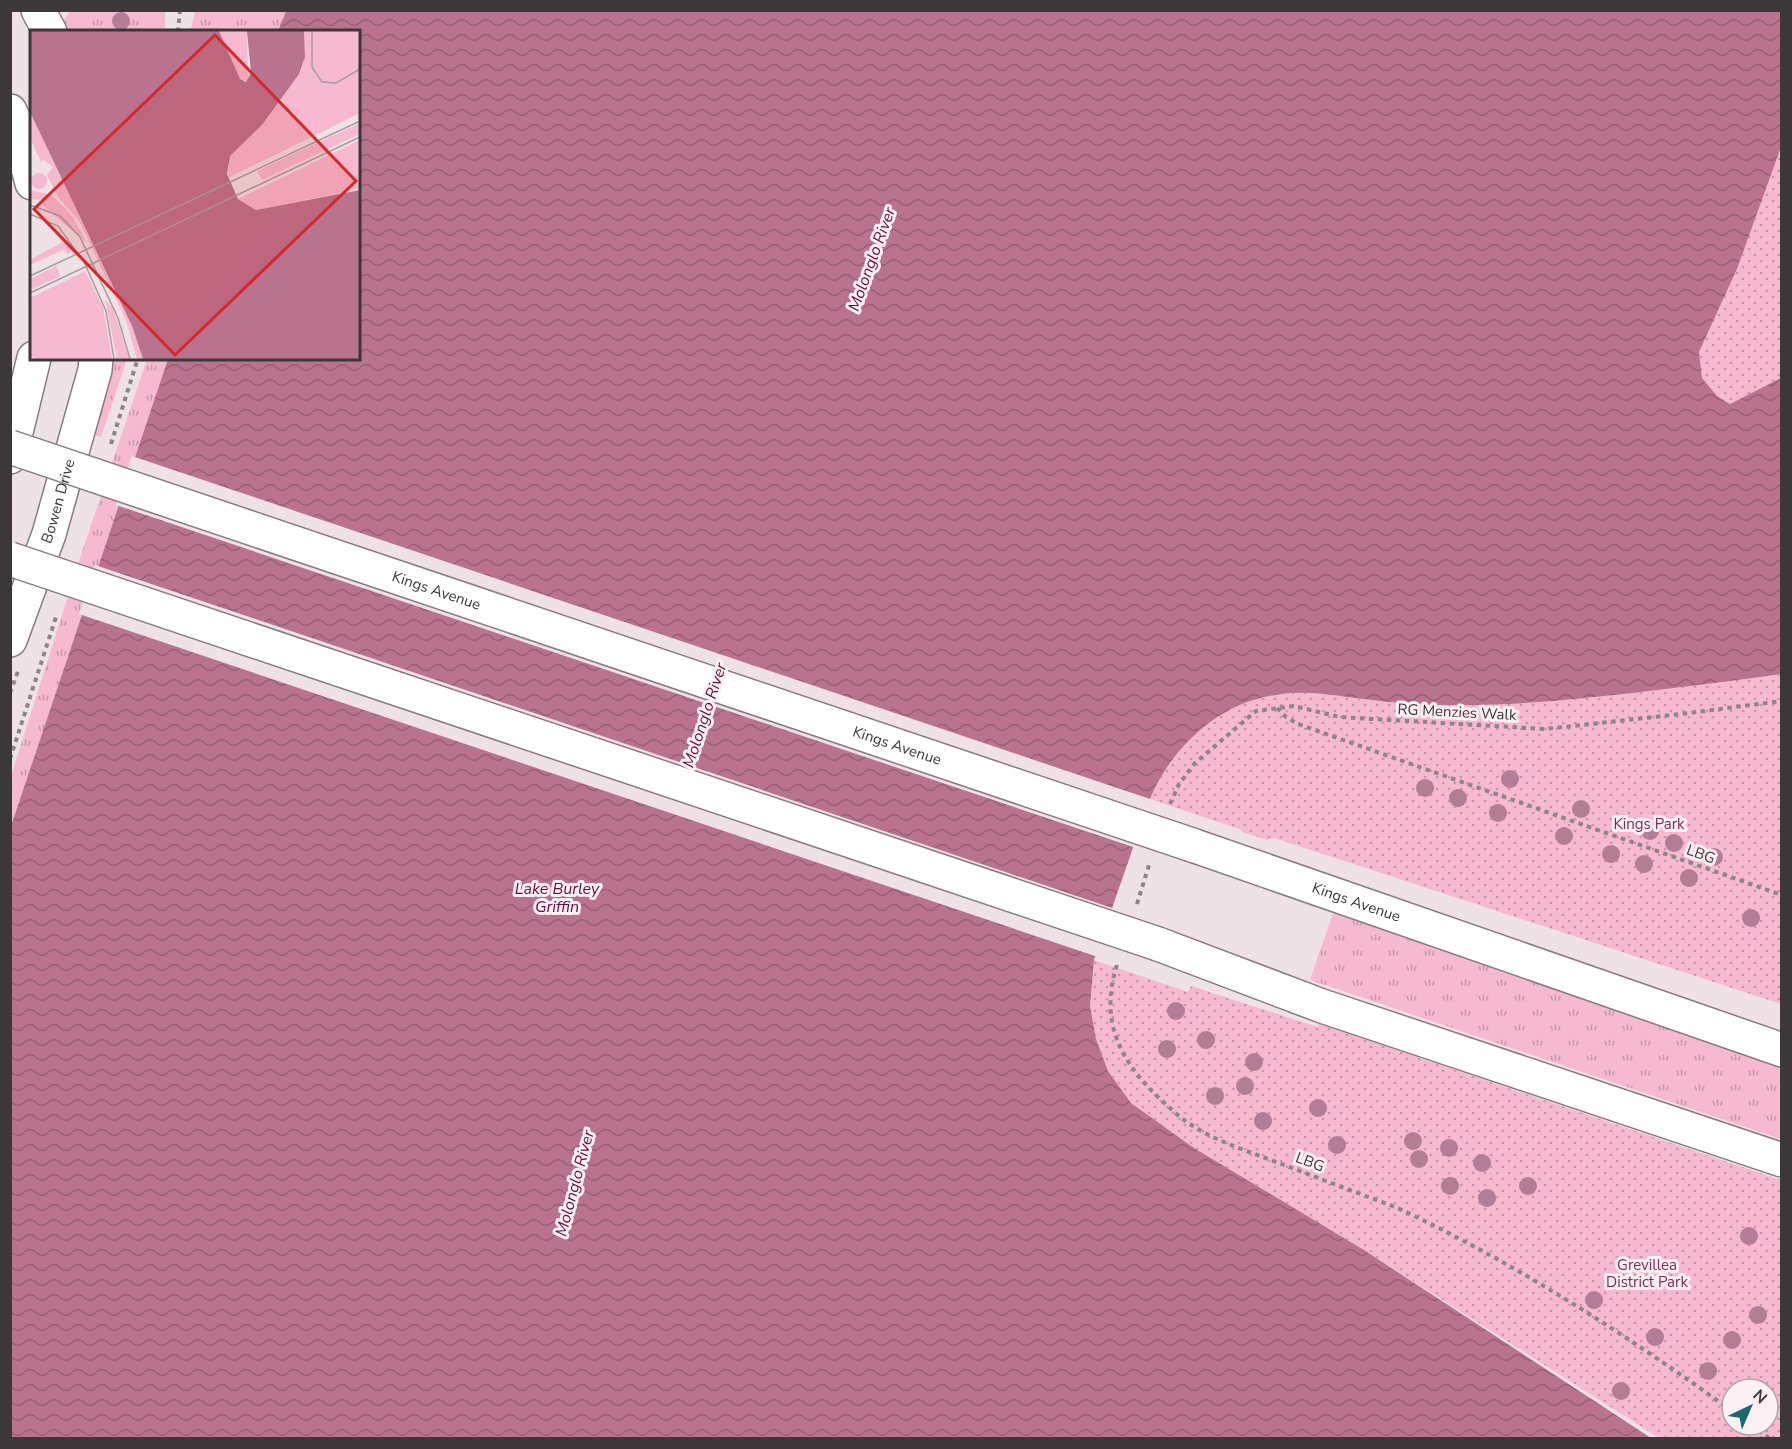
<svg xmlns="http://www.w3.org/2000/svg" width="1792" height="1449" font-family="'Nunito Sans',sans-serif">
<style>
.grass{fill:url(#grass-tufts)}
.park{fill:url(#park-dots);fill-rule:evenodd}
.water{fill:url(#water-waves)}
.pier{fill:#efe2e6}
.lines{fill:none;stroke-linecap:round;stroke-linejoin:round}
.secondary-casing{stroke:#867b7f;stroke-width:36}
.primary-casing{stroke:#867b7f;stroke-width:36}
.path{stroke:#8d8588;stroke-width:4;stroke-dasharray:4.5 4.5;stroke-linecap:butt}
.secondary{stroke:#fff;stroke-width:33}
.primary{stroke:#fff;stroke-width:33}
.primary-bridge-casing{stroke:#867b7f;stroke-width:36;stroke-linecap:butt}
.primary-bridge{stroke:#fff;stroke-width:33}
.tree{fill:#b27d95}
.labels{text-anchor:middle;stroke-width:6;stroke-linejoin:round;paint-order:stroke}
.street-label{font-size:15px;fill:#3c3739;stroke:#fcf0f4}
.park-label{font-size:15px;fill:#812b52;stroke:#fcf0f4}
.water-label{font-size:16px;font-style:italic;fill:#640d3a;stroke:#fcf0f4}
.inset-road{fill:none;stroke:#a79ea1;stroke-width:1.5}
.view{fill:#d62828;fill-opacity:0.15;stroke:#d62828;stroke-width:3}
.inset-edge{fill:none;stroke:#3c3739;stroke-width:3}
</style>
<defs>
<pattern id="grass-tufts" width="24" height="20" patternUnits="userSpaceOnUse" patternTransform="scale(1.5)"><rect width="24" height="20" fill="#f6b9cf"/><path d="M3 7l-1-3M5 7V3M7 7l1-3M15 17l-1-3M17 17v-4M19 17l1-3" fill="none" stroke="#c897a9"/></pattern>
<pattern id="park-dots" width="8" height="8" patternUnits="userSpaceOnUse" patternTransform="scale(1.5)"><rect width="8" height="8" fill="#f6b9cf"/><path d="M2 2h.1M6 6h.1" fill="none" stroke="#c897a9" stroke-width="1.8" stroke-linecap="round"/></pattern>
<pattern id="water-waves" width="16" height="10" patternUnits="userSpaceOnUse" patternTransform="scale(1.5)"><rect width="16" height="10" fill="#b9738e"/><path d="M0 5q4-4 8 0t8 0" fill="none" stroke="#985f75"/></pattern>
</defs>
<rect width="100%" height="100%" fill="#efe2e6"/>
<path class="grass" d="M 70,11 L 165,11 L 165,31 L 60,32 L 58,29 Z
M 195,11 L 286,11 L 278,31 L 190,32 Z
M 111,359 L 127,359 L 101,437 L 93,434 Z
M 147,359 L 168,359 L 11,826 L 11,776 L 82,552 Z
M 1333,913 L 1781,1064 L 1781,1139 L 1310,980 Z"/>
<path class="park" d="M 1781,147 L 1781,378 L 1731,404 L 1717,396 L 1702,378 L 1699,352 L 1737,269 Z
M 1781,674 L 1781,1004 L 1274,838 L 1267,840 L 1242,832 L 1242,830 L 1150,799 C 1168,754 1212,709 1261,698 C 1300,688 1326,695 1364,699 C 1393,703 1422,705 1451,705 C 1515,706 1578,699 1641,692 C 1688,686 1735,681 1781,674 Z
M 1094,960 L 1188,992 L 1191,986 L 1318,1027 L 1319,1024 L 1781,1180 L 1781,1438 L 1659,1438 L 1364,1250 L 1194,1148 L 1131,1103 L 1108,1071 L 1096,1039 L 1090,1006 ZM 1732,1389 L 1768,1389 L 1768,1425 L 1732,1425 Z"/>
<path class="water" d="M 286,11 L 1781,11 L 1781,147 L 1737,269 L 1699,352 L 1702,378 L 1717,396 L 1730,404 L 1781,378 L 1781,674 C 1735,681 1688,686 1641,692 C 1578,699 1515,706 1451,705 C 1422,705 1393,703 1364,699 C 1326,695 1300,688 1261,698 C 1212,709 1168,754 1150,799 L 1094,960 L 1090,1006 L 1096,1039 L 1108,1071 L 1131,1103 L 1194,1148 L 1364,1250 L 1651,1438 L 11,1438 L 11,826 L 168,359 L 358,358 L 358,32 L 278,31 Z"/>
<path class="pier" d="M 132,456 L 1153,800 L 1136,848 L 116,505 Z
M 95,565 L 1115,909 L 1098,957 L 79,614 Z"/>
<g class="lines">
<defs>
<g id="secondary">
<path d="M 38,10 L 50,32"/>
<path d="M 10,111 L 16,124 L 32,183"/>
<path d="M 10,457 L 34,358"/>
<path id="s1" d="M 10,640 L 49,534 L 95,370 L 96,358"/>
</g>
<g id="primary">
<path id="s2" d="M 1192,845 L 1782,1050"/>
<path d="M 1158,944 L 1322,1006 L 1782,1160"/>
</g>
</defs>
<use href="#secondary" class="secondary-casing"/>
<use href="#primary" class="primary-casing"/>
<path class="path" d="M 178,32 L 180,10
M 111,444 L 138,358
M 10,693 L 18,671
M 1277,708 L 1286,717 L 1298,724 L 1782,895
M 10,759 L 56,617
M 1170,804 L 1179,784 L 1195,763 L 1256,711 L 1294,706 L 1340,717 L 1545,729 L 1681,714 L 1782,701
M 1137,904 L 1149,865
M 1117,965 C 1095,1032 1131,1075 1179,1116 C 1202,1135 1233,1146 1260,1156 C 1293,1168 1325,1181 1358,1193 C 1373,1199 1389,1204 1404,1211 C 1520,1266 1628,1336 1732,1411
M 1751,1425 L 1769,1438"/>
<use href="#secondary" class="secondary"/>
<use href="#primary" class="primary"/>
<defs>
<g id="primary-bridge">
<path id="s3" d="M 10,447 L 1192,845"/>
<path d="M 10,559 L 1158,944"/>
</g>
</defs>
<use href="#primary-bridge" class="primary-bridge-casing"/>
<use href="#primary-bridge" class="primary-bridge"/>
</g>
<g class="tree">
<circle cx="121" cy="21" r="9"/>
<circle cx="1510" cy="779" r="9"/>
<circle cx="1425" cy="788" r="9"/>
<circle cx="1458" cy="798" r="9"/>
<circle cx="1581" cy="809" r="9"/>
<circle cx="1498" cy="813" r="9"/>
<circle cx="1650" cy="831" r="9"/>
<circle cx="1564" cy="836" r="9"/>
<circle cx="1674" cy="843" r="9"/>
<circle cx="1611" cy="854" r="9"/>
<circle cx="1714" cy="857" r="9"/>
<circle cx="1644" cy="864" r="9"/>
<circle cx="1689" cy="878" r="9"/>
<circle cx="1751" cy="918" r="9"/>
<circle cx="1176" cy="1011" r="9"/>
<circle cx="1206" cy="1040" r="9"/>
<circle cx="1167" cy="1049" r="9"/>
<circle cx="1254" cy="1062" r="9"/>
<circle cx="1245" cy="1086" r="9"/>
<circle cx="1215" cy="1096" r="9"/>
<circle cx="1318" cy="1108" r="9"/>
<circle cx="1263" cy="1121" r="9"/>
<circle cx="1413" cy="1141" r="9"/>
<circle cx="1337" cy="1145" r="9"/>
<circle cx="1449" cy="1148" r="9"/>
<circle cx="1419" cy="1159" r="9"/>
<circle cx="1482" cy="1163" r="9"/>
<circle cx="1450" cy="1186" r="9"/>
<circle cx="1528" cy="1186" r="9"/>
<circle cx="1487" cy="1198" r="9"/>
<circle cx="1749" cy="1236" r="9"/>
<circle cx="1594" cy="1300" r="9"/>
<circle cx="1758" cy="1315" r="9"/>
<circle cx="1655" cy="1337" r="9"/>
<circle cx="1732" cy="1340" r="9"/>
<circle cx="1708" cy="1371" r="9"/>
<circle cx="1621" cy="1391" r="9"/>
</g>
<g class="labels">
<g class="street-label">
<text dy="5" stroke="none"><textPath href="#s1" startOffset="147">Bowen Drive</textPath></text>
<text dy="5" stroke="none"><textPath href="#s3" startOffset="450">Kings Avenue</textPath></text>
<text transform="translate(1457 712) rotate(3)" y="5">RG Menzies Walk</text>
<text dy="5" stroke="none"><textPath href="#s3" startOffset="936">Kings Avenue</textPath></text>
<text transform="translate(1701 854) rotate(20)" y="5">LBG</text>
<text dy="5" stroke="none"><textPath href="#s2" startOffset="174">Kings Avenue</textPath></text>
<text transform="translate(1310 1162) rotate(21)" y="5">LBG</text>
</g>
<g class="park-label">
<text x="1649" y="829">Kings Park</text>
<text x="1647" y="1270">Grevillea<tspan x="1647" dy="17">District Park</tspan></text>
</g>
<g class="water-label">
<text transform="translate(871 259) rotate(-70)" y="6">Molonglo River</text>
<text transform="translate(704 715) rotate(-72)" y="6">Molonglo River</text>
<text x="557" y="894">Lake Burley<tspan x="557" dy="18">Griffin</tspan></text>
<text transform="translate(574 1183) rotate(-75)" y="6">Molonglo River</text>
</g>
</g>
<g transform="translate(30 30)">
<rect width="330" height="330" fill="#efe2e6"/>
<path d="M 0,82 L 102,296 L 113,329 L 107,329 L 96,290 L 49,191 L 28,167 L 17,145 L 23,137 L 14,130 L 11,132 L 0,108 ZM 330,93 L 330,104 L 232,150 L 227,141 ZM1 151a8 8 0 1 1 16 0a8 8 0 1 1-16 0ZM 0,160 L 22,165 L 43,187 L 57,213 L 13,176 L 11,170 L 0,169 ZM 36,210 L 44,221 L 37,224 L 35,219 L 0,235 L 0,230 ZM 26,236 L 31,246 L 0,260 L 0,249 ZM 55,241 L 73,277 L 82,329 L 6,329 L 0,325 L 0,268 ZM 75,269 L 84,280 L 99,329 L 87,329 Z" fill="#f6b9cf"/>
<path d="M 189,1 L 217,1 L 218,51 L 210,49 ZM 274,1 L 330,1 L 330,83 L 198,148 L 199,127 L 232,95 L 270,42 L 275,27 ZM 330,110 L 330,159 L 226,180 L 208,169 Z" fill="#f6b9cf"/>
<path d="M 330,78 L 330,83 L 288,104 L 301,87 L 305,90 Z" fill="#f6b9cf"/>
<path d="M 0,1 L 189,1 L 210,49 L 216,52 L 221,43 L 217,1 L 274,1 L 275,27 L 269,44 L 232,95 L 200,126 L 197,144 L 208,169 L 226,180 L 330,160 L 330,329 L 113,329 L 102,296 L 0,82 Z" fill="#b9738e"/>
<path class="inset-road" d="M 282,1 L 282,37 L 292,52 L 306,53 L 330,39M 0,175 L 30,186 L 50,207 L 88,288 L 100,329M 0,184 L 28,196 L 54,232 L 76,281 L 84,329M 0,246 L 330,91M 0,263 L 330,107"/>
<path class="view" d="M 185,5 L 326,151 L 145,325 L 4,179 Z"/>
<rect width="330" height="330" class="inset-edge"/>
</g>
<rect width="1792" height="1449" fill="none" stroke="#3c3739" stroke-width="24"/>
<g transform="translate(1750 1407) rotate(44)"><circle r="28" fill="#fcf0f4" stroke="#afa6a9" stroke-width="1.5"/>
<path d="M0-4.5L10 22L0 15L-10 22Z" fill="#1c6870"/>
<text y="-9" font-size="16" font-weight="bold" text-anchor="middle" fill="#3c3739">N</text>
</g>
</svg>
